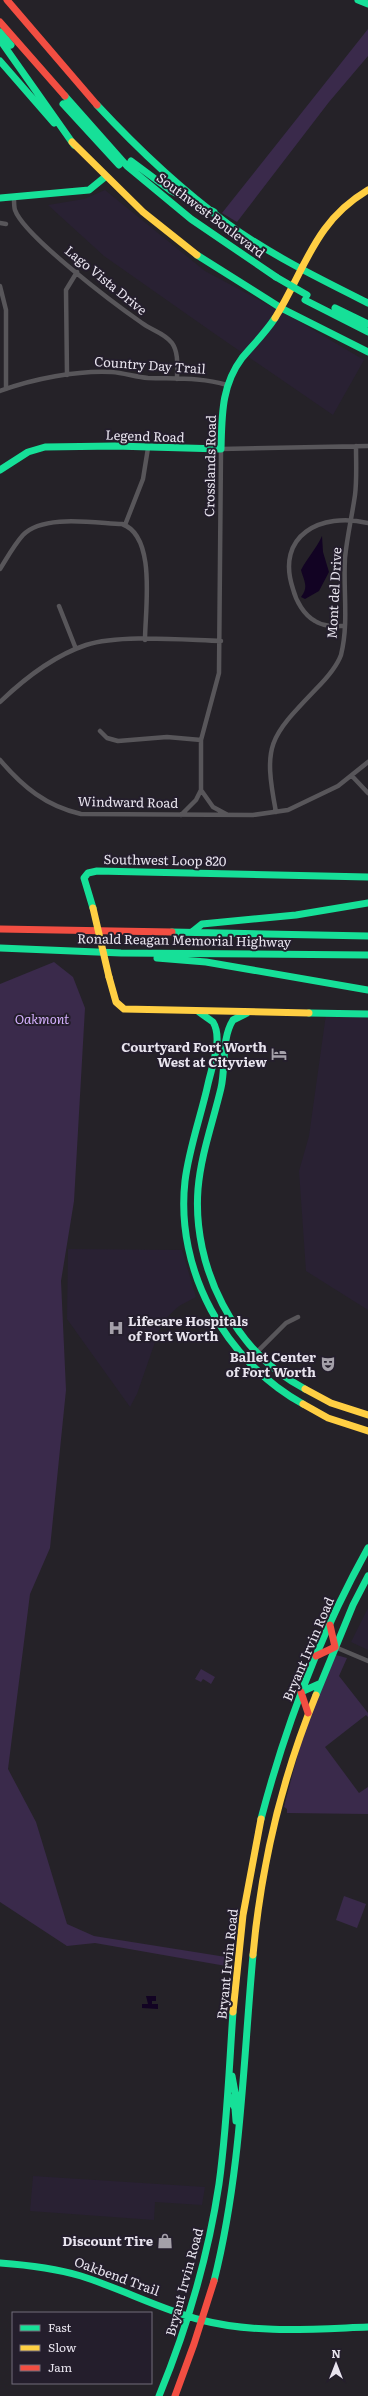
<svg xmlns="http://www.w3.org/2000/svg" width="368" height="2396" font-family="Literata,serif">
<style>
.built{fill:#292133}
.green{fill:#3a2a4b}
.water{fill:#120323}
.lines{fill:none;stroke-linecap:round;stroke-linejoin:round}
.street{stroke:#58565a;stroke-width:4.5}
.fast{stroke:#16e098;stroke-width:7}
.slow{stroke:#ffcf43;stroke-width:7}
.jam{stroke:#f24e42;stroke-width:7}
.fast-bridge{stroke:#16e098;stroke-width:7}
.slow-bridge{stroke:#ffcf43;stroke-width:7}
.labels{text-anchor:middle;stroke-width:4;stroke-linejoin:round;paint-order:stroke}
.street-label{font-size:13px;fill:#e8e4ee;stroke:#241e2c}
.park-label{font-size:13px;font-style:italic;fill:#d4b0fd;stroke:#241e2c}
.poi-label{font-size:13px;font-weight:bold;fill:#e8e4ee;stroke:#241e2c;text-anchor:end}
</style>
<rect width="100%" height="100%" fill="#252228"/>
<path class="built" d="M 105,190 L 205,271 L 295,319 L 364,360 L 333,415 L 215,334 L 104,256 L 48,205 L 84,199 Z
M 326,1014 L 368,1014 L 368,1310 L 306,1271 L 299,1171 L 309,1136 Z
M 68,1249 L 182,1250 L 196,1297 L 179,1306 L 162,1322 L 137,1394 L 130,1407 L 67,1319 Z
M 368,1608 L 368,1650 L 351,1642 Z
M 33,2176 L 205,2187 L 202,2205 L 155,2202 L 154,2220 L 30,2211 Z"/>
<path class="green" d="M 368,29 L 368,56 L 329,102 L 237,222 L 222,213 Z
M 54,962 L 73,977 L 85,1008 L 74,1201 L 61,1281 L 66,1390 L 50,1548 L 30,1594 L 8,1769 L 36,1822 L 67,1924 L 94,1936 L 226,1957 L 226,1966 L 95,1943 L 67,1946 L 0,1902 L 0,984 Z
M 336,1655 L 347,1658 L 339,1676 L 368,1713 L 368,1717 L 366,1715 L 325,1747 L 359,1793 L 368,1787 L 368,1814 L 287,1813 L 287,1809 L 284,1807 C 296,1760 312,1698 336,1655 Z
M 201,1669 L 215,1677 L 211,1684 L 203,1679 L 201,1682 L 195,1679 Z
M 344,1896 L 366,1904 L 357,1928 L 336,1920 Z"/>
<path class="water" d="M 322,536 L 323,552 L 329,572 L 319,591 L 305,599 L 301,597 C 309,587 304,581 301,570 C 308,557 316,549 322,536 Z
M 146,1996 L 156,1996 L 156,2001 L 152,2001 L 152,2004 L 158,2004 L 158,2009 L 142,2008 L 142,2004 L 148,2004 Z"/>
<g class="lines">
<path class="street" d="M 14,198 C 14,202 14,207 15,210 C 24,236 116,305 142,323 C 151,330 165,333 172,343 C 179,353 177,367 177,379
M 0,223 L 6,224
M 0,286 L 6,310 L 6,389
M 67,375 L 66,290 L 77,272
M 0,391 C 32,379 78,370 112,372 C 124,373 136,377 148,378 C 175,379 201,377 227,385
M 125,525 L 143,479 L 148,448
M 0,569 C 7,558 14,545 23,535 C 43,514 95,523 122,524 C 157,536 145,610 145,640
M 59,606 L 76,649
M 345,626 C 335,626 324,627 315,621 C 304,615 296,601 293,589 C 275,535 321,512 368,523
M 0,702 C 25,678 53,656 86,645 C 120,634 185,640 221,641
M 100,731 L 107,738 L 118,741 L 167,737 L 201,740
M 0,760 C 23,787 46,806 81,814 L 253,815 L 288,810 L 338,786 L 368,762
M 352,776 L 368,793
M 201,790 L 213,807 L 226,814
M 276,812 C 263,744 269,738 316,689 C 324,681 337,666 341,655 C 349,623 343,590 345,558 C 347,537 352,516 355,495 C 357,479 356,463 356,446
M 181,815 L 196,800 L 201,790 L 201,740 L 219,673 L 221,449 L 368,446
M 247,1362 L 286,1323 L 298,1317
M 335,1647 L 368,1661"/>
<path class="fast" d="M 358,0 L 368,4
M 0,32 L 11,45
M 0,40 L 74,145
M 0,61 L 54,123
M 65,96 L 127,166 L 191,219 L 276,277
M 63,104 L 119,165
M 97,105 C 137,148 180,189 228,224 C 271,255 320,279 368,303
M 131,161 L 170,190 L 214,212
M 0,198 L 89,190 L 105,177
M 197,255 L 281,308 L 368,352
M 305,300 L 368,332
M 335,308 L 368,324
M 0,470 L 28,452 L 45,447 L 115,446 L 221,449 C 222,416 221,386 242,358 C 253,345 266,332 275,318
M 93,908 L 84,878 L 88,873 L 97,871 L 368,877
M 172,932 L 368,936
M 192,932 L 202,924 L 296,915 L 368,903
M 0,948 L 121,953 L 368,955
M 157,958 L 206,962 L 368,990
M 199,1012 L 213,1022 C 223,1038 212,1066 208,1084 C 201,1116 189,1148 185,1181 C 175,1270 225,1361 303,1404
M 247,1013 L 233,1020 C 221,1039 226,1067 221,1088 C 213,1122 201,1154 198,1189 C 192,1267 234,1352 305,1389
M 309,1013 L 368,1014
M 301,1692 L 319,1684
M 316,1695 L 353,1605 L 368,1576
M 261,1819 C 286,1724 320,1634 368,1548
M 232,2076 L 236,2098 L 240,2106
M 228,2095 L 235,2108 L 236,2121
M 0,2263 C 28,2265 54,2268 81,2276 C 122,2289 160,2309 201,2320 C 255,2334 313,2329 368,2327
M 214,2281 C 241,2174 243,2064 253,1955
M 159,2396 C 187,2328 208,2257 219,2184 C 227,2127 229,2069 233,2012"/>
<path class="slow" d="M 72,142 L 143,212 L 197,255
M 275,318 C 306,268 314,222 368,190
M 109,977 L 116,1002 L 124,1009 L 309,1013
M 305,1389 L 331,1403 L 368,1415
M 303,1404 L 328,1418 L 368,1431
M 253,1955 C 261,1866 282,1778 316,1695
M 233,2012 L 243,1915 L 261,1819"/>
<path class="jam" d="M 7,0 L 97,105
M 0,22 L 65,96
M 0,929 L 172,932
M 316,1656 L 335,1647 L 330,1625
M 301,1692 L 308,1713
M 175,2396 L 194,2344 L 214,2281"/>
<path class="fast-bridge" d="M 276,277 L 307,295"/>
<path class="slow-bridge" d="M 93,908 L 109,977"/>
</g>
<defs>
<symbol id="hotel-bare" viewBox="-9 -9 18 18"><path d="M-6-4.5h1.5V1H6V5H4.5V3h-9V5H-6ZM-4 0a1.8 1.8 0 1 1 3.6 0ZM.5 0V-2.5h3Q6-2.5 6 0Z" fill="#a4a0a9" stroke="#241e2c" stroke-width="2.5" paint-order="stroke"/></symbol>
<symbol id="hospital-bare" viewBox="-9 -9 18 18"><path d="M-5-5h3v3.5h4V-5h3V5h-3V1.5h-4V5h-3Z" fill="#a4a0a9" stroke="#241e2c" stroke-width="2.5" paint-order="stroke"/></symbol>
<symbol id="theatre-bare" viewBox="-9 -9 18 18"><path d="M-5-5.5Q0-4 5-5.5V0Q5 5 0 6Q-5 5-5 0ZM-3.3-2.5H-1v1.5H-3.3ZM1-2.5H3.3v1.5H1ZM-2.8 1Q0 5.5 2.8 1Z" fill="#a4a0a9" stroke="#241e2c" stroke-width="2.5" paint-order="stroke"/></symbol>
<symbol id="shop-bare" viewBox="-9 -9 18 18"><path d="M-5-2.5h2.3a2.7 3.5 0 0 1 5.4 0H5L5.5 6h-11ZM-1.5-2.5h3a1.5 2.3 0 0 0-3 0Z" fill="#a4a0a9" stroke="#241e2c" stroke-width="2.5" paint-order="stroke"/></symbol>
</defs>
<g fill-rule="evenodd">
<use href="#hotel-bare" x="268" y="1043" width="22" height="22"/>
<use href="#hospital-bare" x="105" y="1317" width="22" height="22"/>
<use href="#theatre-bare" x="317" y="1353" width="22" height="22"/>
<use href="#shop-bare" x="154" y="2230" width="22" height="22"/>
</g>
<g class="labels">
<g class="street-label">
<text transform="translate(211 215) rotate(37)" y="5">Southwest Boulevard</text>
<text transform="translate(106 280) rotate(39)" y="5">Lago Vista Drive</text>
<text transform="translate(150 365) rotate(4)" y="5">Country Day Trail</text>
<text transform="translate(145 436) rotate(2)" y="5">Legend Road</text>
<text transform="translate(210 466) rotate(-89)" y="5">Crosslands Road</text>
<text transform="translate(334 593) rotate(-87)" y="5">Mont del Drive</text>
<text transform="translate(128 802) rotate(1)" y="5">Windward Road</text>
<text transform="translate(165 860) rotate(1)" y="5">Southwest Loop 820</text>
<text transform="translate(184 940) rotate(1)" y="5">Ronald Reagan Memorial Highway</text>
<text transform="translate(308 1649) rotate(-67)" y="5">Bryant Irvin Road</text>
<text transform="translate(227 1964) rotate(-84)" y="5">Bryant Irvin Road</text>
<text transform="translate(117 2276) rotate(20)" y="5">Oakbend Trail</text>
<text transform="translate(184 2282) rotate(-75)" y="5">Bryant Irvin Road</text>
</g>
<g class="park-label">
<text x="42" y="1024">Oakmont</text>
</g>
<g class="poi-label">
<text x="267" y="1052">Courtyard Fort Worth<tspan x="267" dy="15">West at Cityview</tspan></text>
<text x="128" y="1326" text-anchor="start">Lifecare Hospitals<tspan x="128" dy="15">of Fort Worth</tspan></text>
<text x="316" y="1362">Ballet Center<tspan x="316" dy="15">of Fort Worth</tspan></text>
<text x="153" y="2246">Discount Tire</text>
</g>
</g>
<rect x="12" y="2312" width="140" height="72" fill="#241e2c" stroke="#726d7a"/>
<rect x="20" y="2325" width="20" height="6" fill="#16e098" stroke="#726d7a"/>
<text x="48" y="2332" font-size="12" fill="#e8e4ee">Fast</text>
<rect x="20" y="2345" width="20" height="6" fill="#ffcf43" stroke="#726d7a"/>
<text x="48" y="2352" font-size="12" fill="#e8e4ee">Slow</text>
<rect x="20" y="2365" width="20" height="6" fill="#f24e42" stroke="#726d7a"/>
<text x="48" y="2372" font-size="12" fill="#e8e4ee">Jam</text>
<g transform="translate(336 2364)" stroke="#241e2c" stroke-width="3" paint-order="stroke">
<path d="M0-3L7 15L0 10L-7 15Z" fill="#e8e4ee"/>
<text y="-6" font-size="11" font-weight="bold" text-anchor="middle" fill="#e8e4ee">N</text>
</g>
</svg>
